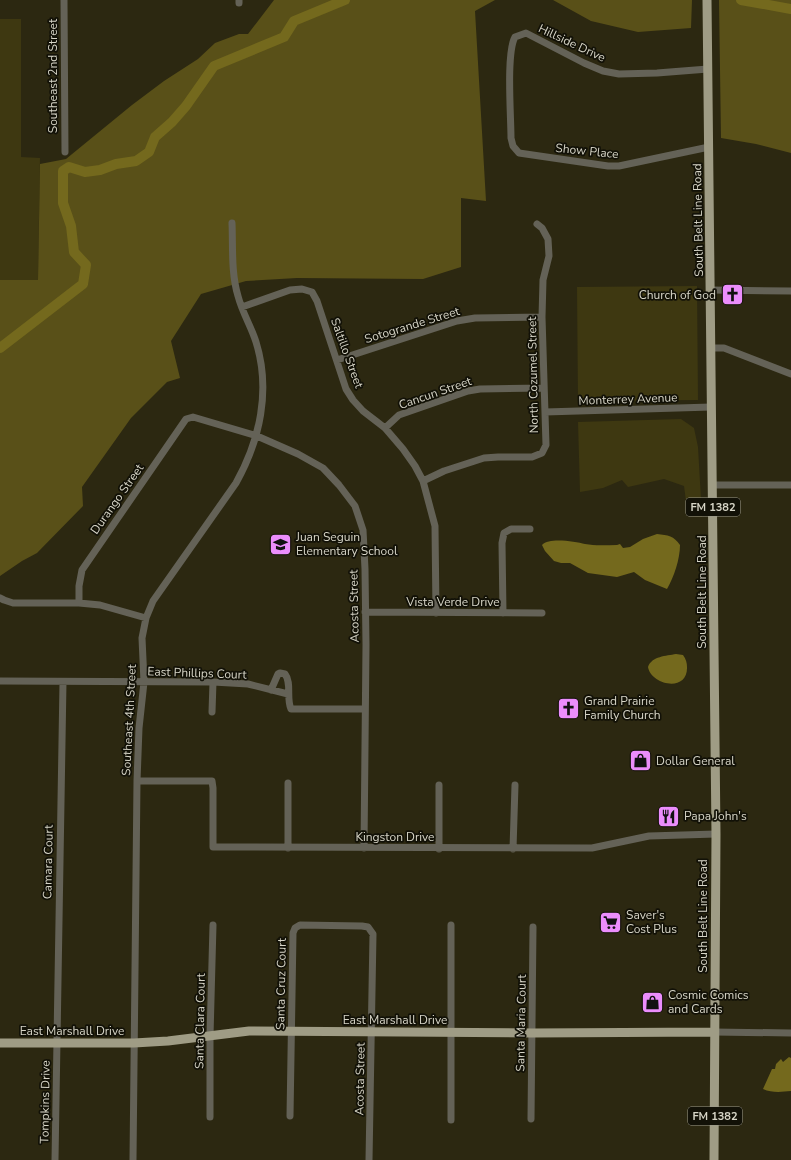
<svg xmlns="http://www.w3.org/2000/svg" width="791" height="1160" font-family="'Nunito Sans',sans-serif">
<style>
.green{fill:#3e3811}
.forest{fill:#595018}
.water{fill:#74691d}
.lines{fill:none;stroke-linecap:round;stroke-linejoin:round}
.river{stroke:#74691d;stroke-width:10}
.minor{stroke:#646257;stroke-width:7}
.major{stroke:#9f9c85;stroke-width:9}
.labels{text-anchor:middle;stroke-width:3.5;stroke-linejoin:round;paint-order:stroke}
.shield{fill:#121107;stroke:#9c9a8d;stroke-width:1}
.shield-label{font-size:11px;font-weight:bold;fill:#d7d5c7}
.street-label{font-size:12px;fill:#d7d5c7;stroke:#121107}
.poi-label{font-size:12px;fill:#d7d5c7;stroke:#121107;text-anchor:start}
</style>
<rect width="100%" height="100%" fill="#2c2811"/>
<path class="green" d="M 0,19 L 21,19 L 21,157 L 40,158 L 38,280 L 0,280 Z
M 697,286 L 698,400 L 578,401 L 577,287 Z
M 681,419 L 694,428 L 698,447 L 702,517 L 688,516 L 684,486 L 664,479 L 628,487 L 622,480 L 603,488 L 580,492 L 578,422 Z"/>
<path class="forest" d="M 274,0 L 495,0 L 475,11 L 486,201 L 461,198 L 461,267 L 423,279 L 297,278 L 246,281 L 201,294 L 171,341 L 180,378 L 167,382 L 131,418 L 82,487 L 83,506 L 37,553 L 22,561 L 0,576 L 0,280 L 38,280 L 40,164 L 66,159 L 132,105 L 164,81 L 198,59 L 215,43 L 239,34 L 248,34 Z
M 553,0 L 692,0 L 691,28 L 638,32 L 591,21 Z
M 719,0 L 791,0 L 791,153 L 756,144 L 721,138 Z"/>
<path class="water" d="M 657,534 C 668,535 674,536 680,545 C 680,559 674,577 667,589 L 645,580 L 634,572 L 617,577 L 588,573 L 570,563 L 561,563 L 554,561 L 545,551 L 542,545 C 550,537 575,542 585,544 C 595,546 607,545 617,545 L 620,544 L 623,548 L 630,547 L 643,539 Z
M 676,654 L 683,655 C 686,659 687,663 687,667 C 688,693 651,685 648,667 C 652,656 666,656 676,654 Z
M 789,1057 L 791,1058 L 791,1091 C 781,1092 772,1093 763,1089 L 772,1069 L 775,1069 L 776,1064 L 781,1059 L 783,1062 Z"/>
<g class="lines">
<path class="river" d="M 741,0 L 791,9
M 0,348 L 83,284 L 86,265 L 74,252 L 71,226 L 63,203 L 63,171 L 69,167 L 85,172 L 100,170 L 116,164 L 136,161 L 149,152 L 155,137 L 172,122 L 186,106 L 214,66 L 284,37 L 294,21 L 345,0"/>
<path class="minor" d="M 64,0 L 65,152
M 239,3 L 239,0
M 708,69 L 657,73 L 619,74 L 603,71 L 584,63 L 526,33 L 515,37 C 506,53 511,116 511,138 L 513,146 L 519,153 L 608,166 L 619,166 L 709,147
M 710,290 L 791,291
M 242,307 L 290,290 L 302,289 L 312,292 L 317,301 L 346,389 L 353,400 L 363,411 L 385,428 L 403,449 L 415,466 L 423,481 L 435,526 L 436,613
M 711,348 L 724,348 L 791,374
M 337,360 L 457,321 L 475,318 L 542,317
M 545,412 L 711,407
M 385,428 L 399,415 L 468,391 L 480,389 L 544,388
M 423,481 L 444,471 L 484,458 L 498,457 L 532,457 L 542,453 L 546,445 L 542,317 L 543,280 L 549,256 L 548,239 L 542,228 L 537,224
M 713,485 L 791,485
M 0,598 L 4,600 L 13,603 L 79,603 L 100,605 L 146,618
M 79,603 L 79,586 L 82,570 L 186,419 L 193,417 L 257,436 L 298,454 L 323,468 L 339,485 L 355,506 L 363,530 L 365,569 L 366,645 L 364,848
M 365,612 L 542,613
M 503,613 L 502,543 L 504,533 L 511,529 L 530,529
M 0,681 L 213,682 L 248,684 L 288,694
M 271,690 L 278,674 L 280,673 L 285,674 C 292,683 286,698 291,709 L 365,709
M 212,712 L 213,682
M 137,781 L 212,781 L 213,788 L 213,847 L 592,848 L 649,836 L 716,834
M 288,848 L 288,783
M 439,849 L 439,785
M 513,849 L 515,785
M 714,1032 L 791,1033
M 290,1116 L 293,933 L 295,928 L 300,925 L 362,926 L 368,927 L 373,934 L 369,1160
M 210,1117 L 210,1036 L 213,925
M 531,1119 L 533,927
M 451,1120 L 451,925
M 55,1160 L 63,682
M 133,1160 L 137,781 L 139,728 L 144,682 L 142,638 L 146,618 L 153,601 L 236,483 C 260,440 271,390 256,342 C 251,326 242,312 238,296 C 231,273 233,247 232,223"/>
<path class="major" d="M 707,0 L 716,834 L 714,1160
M 0,1043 L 134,1043 L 168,1041 L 249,1031 L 532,1033 L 714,1032"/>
</g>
<defs>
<symbol id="church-square" viewBox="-11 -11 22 22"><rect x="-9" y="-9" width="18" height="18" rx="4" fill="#eb8dfc" stroke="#121107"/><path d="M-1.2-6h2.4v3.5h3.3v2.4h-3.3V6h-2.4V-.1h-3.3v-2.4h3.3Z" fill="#111"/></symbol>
<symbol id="school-square" viewBox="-11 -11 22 22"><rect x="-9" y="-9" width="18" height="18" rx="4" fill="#eb8dfc" stroke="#121107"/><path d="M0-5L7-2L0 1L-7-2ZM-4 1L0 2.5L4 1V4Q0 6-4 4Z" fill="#111"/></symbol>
<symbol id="shop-square" viewBox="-11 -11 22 22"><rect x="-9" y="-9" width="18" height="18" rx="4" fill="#eb8dfc" stroke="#121107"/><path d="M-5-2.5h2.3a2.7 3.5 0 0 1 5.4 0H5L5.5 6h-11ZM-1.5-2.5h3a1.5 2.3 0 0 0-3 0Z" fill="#111"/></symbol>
<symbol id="restaurant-square" viewBox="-11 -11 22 22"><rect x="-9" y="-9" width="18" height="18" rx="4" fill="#eb8dfc" stroke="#121107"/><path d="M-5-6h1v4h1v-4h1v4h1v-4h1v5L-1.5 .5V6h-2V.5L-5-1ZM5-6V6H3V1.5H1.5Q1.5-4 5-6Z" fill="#111"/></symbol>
<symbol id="supermarket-square" viewBox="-11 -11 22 22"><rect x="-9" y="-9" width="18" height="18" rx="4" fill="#eb8dfc" stroke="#121107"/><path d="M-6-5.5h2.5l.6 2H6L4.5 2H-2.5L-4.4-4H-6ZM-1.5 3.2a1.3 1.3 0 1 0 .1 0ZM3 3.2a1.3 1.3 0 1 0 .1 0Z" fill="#111"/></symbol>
</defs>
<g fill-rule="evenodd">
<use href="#church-square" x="720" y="282" width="25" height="25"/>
<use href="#school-square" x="268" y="532" width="25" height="25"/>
<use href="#church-square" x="556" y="696" width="25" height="25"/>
<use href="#shop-square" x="628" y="748" width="25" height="25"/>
<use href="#restaurant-square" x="656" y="804" width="25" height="25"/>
<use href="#supermarket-square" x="598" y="910" width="25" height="25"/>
<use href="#shop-square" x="640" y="990" width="25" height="25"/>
</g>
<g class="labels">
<g class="shield">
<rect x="686" y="498" width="54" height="18" rx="3"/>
<rect x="688" y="1107" width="54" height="18" rx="3"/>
</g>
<g class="shield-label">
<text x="713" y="511">FM 1382</text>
<text x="715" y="1120">FM 1382</text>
</g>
<g class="street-label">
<text transform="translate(572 43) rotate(25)" y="4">Hillside Drive</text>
<text transform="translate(53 76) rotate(-90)" y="4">Southeast 2nd Street</text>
<text transform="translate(587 151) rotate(6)" y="4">Show Place</text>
<text transform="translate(698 220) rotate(-91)" y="4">South Belt Line Road</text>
<text transform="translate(412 325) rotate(-17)" y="4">Sotogrande Street</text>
<text transform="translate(347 353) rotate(70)" y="4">Saltillo Street</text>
<text transform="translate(533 375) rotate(-91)" y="4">North Cozumel Street</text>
<text transform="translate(435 393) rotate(-19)" y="4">Cancun Street</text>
<text transform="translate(628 399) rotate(-2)" y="4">Monterrey Avenue</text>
<text transform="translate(117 499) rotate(-55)" y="4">Durango Street</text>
<text transform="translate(702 592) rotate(-90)" y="4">South Belt Line Road</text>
<text x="453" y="606">Vista Verde Drive</text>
<text transform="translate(354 606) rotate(-91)" y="4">Acosta Street</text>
<text transform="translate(197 673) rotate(2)" y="4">East Phillips Court</text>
<text transform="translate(129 720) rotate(-87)" y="4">Southeast 4th Street</text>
<text x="395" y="841">Kingston Drive</text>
<text transform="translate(48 862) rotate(-89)" y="4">Camara Court</text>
<text transform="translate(703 916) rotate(-90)" y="4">South Belt Line Road</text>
<text transform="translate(281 984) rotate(-89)" y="4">Santa Cruz Court</text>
<text x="395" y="1024">East Marshall Drive</text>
<text transform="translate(200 1021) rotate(-89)" y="4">Santa Clara Court</text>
<text transform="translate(521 1023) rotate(-89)" y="4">Santa Maria Court</text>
<text x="72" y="1035">East Marshall Drive</text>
<text transform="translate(360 1079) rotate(-89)" y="4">Acosta Street</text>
<text transform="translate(45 1102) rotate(-89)" y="4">Tompkins Drive</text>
</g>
<g class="poi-label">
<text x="716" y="299" text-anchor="end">Church of God</text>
<text x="296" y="541">Juan Seguin<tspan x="296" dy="14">Elementary School</tspan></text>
<text x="584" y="705">Grand Prairie<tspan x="584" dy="14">Family Church</tspan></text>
<text x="656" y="765">Dollar General</text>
<text x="684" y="820">Papa John's</text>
<text x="626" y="919">Saver's<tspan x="626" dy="14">Cost Plus</tspan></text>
<text x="668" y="999">Cosmic Comics<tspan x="668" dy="14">and Cards</tspan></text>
</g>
</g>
</svg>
